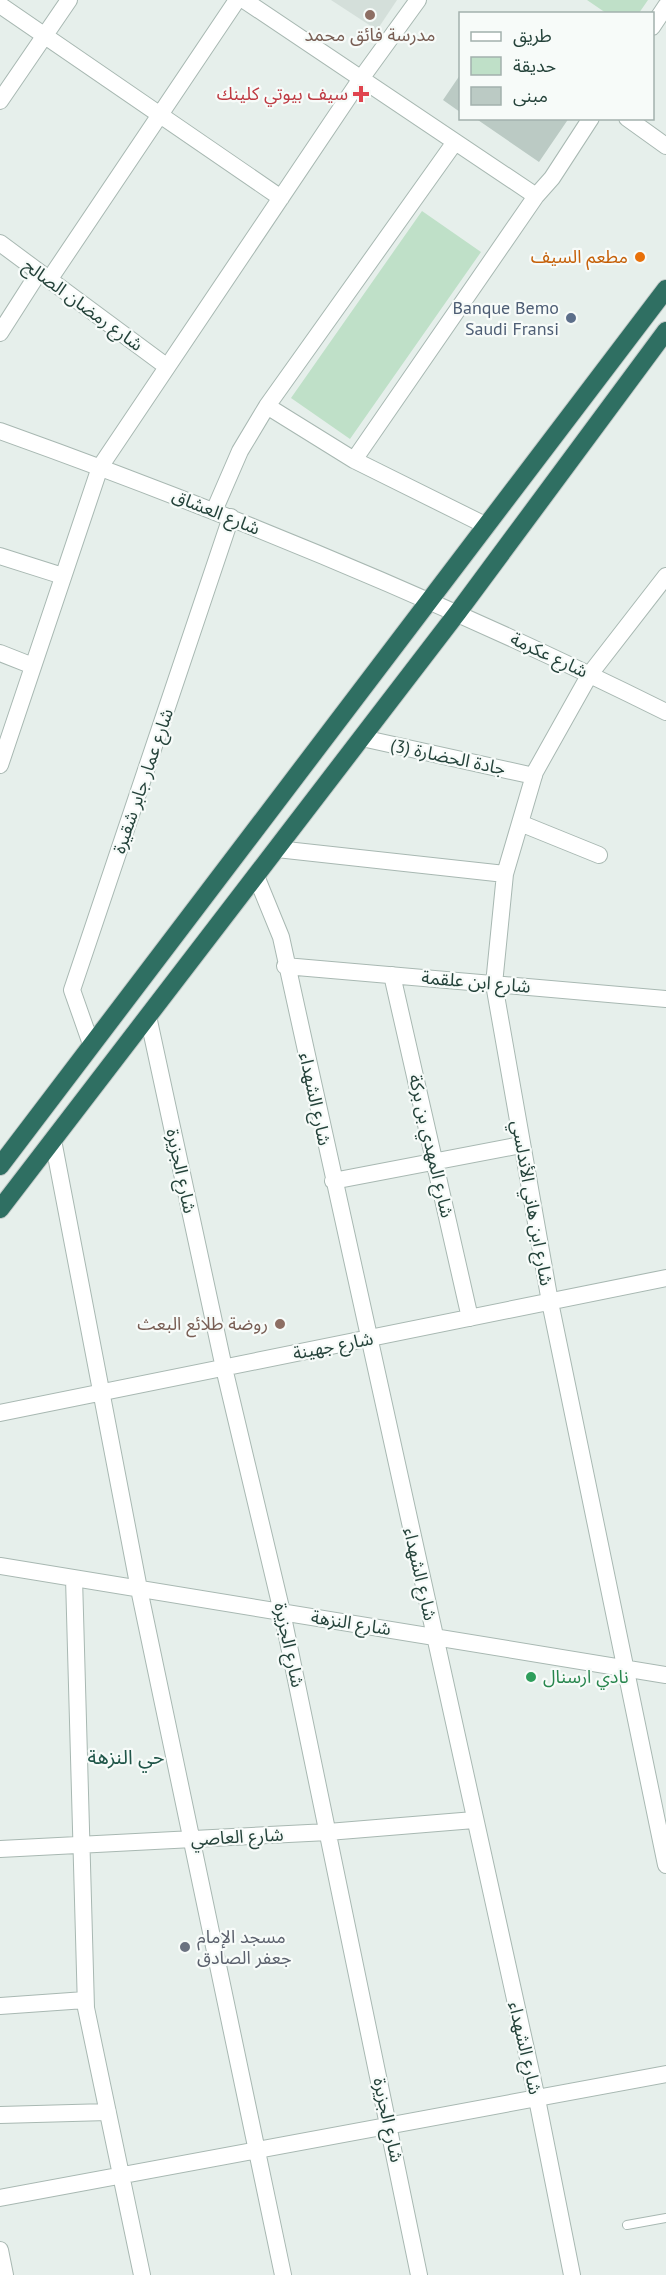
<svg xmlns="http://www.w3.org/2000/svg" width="666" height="2275" font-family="'PT Sans','Noto Sans Arabic',sans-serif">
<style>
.built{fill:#d4dfda}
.green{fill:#bfe0c8}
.building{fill:#bbcac4}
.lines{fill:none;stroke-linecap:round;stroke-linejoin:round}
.lane-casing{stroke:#a8b8b2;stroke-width:10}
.street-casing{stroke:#a8b8b2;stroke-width:18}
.highway-casing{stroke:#c2cac8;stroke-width:20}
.lane{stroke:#fff;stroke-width:8}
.street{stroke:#fff;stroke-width:16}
.highway{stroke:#2f6f62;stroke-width:18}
.education-dot{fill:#8d6e63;stroke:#f7fbf9;stroke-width:2}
.health-dot{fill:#e0444e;stroke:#f7fbf9;stroke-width:2}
.food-dot{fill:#e8710a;stroke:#f7fbf9;stroke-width:2}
.service-dot{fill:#5c6f8a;stroke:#f7fbf9;stroke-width:2}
.leisure-dot{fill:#2e9e5b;stroke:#f7fbf9;stroke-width:2}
.worship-dot{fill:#6b7280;stroke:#f7fbf9;stroke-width:2}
.labels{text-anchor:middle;stroke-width:4.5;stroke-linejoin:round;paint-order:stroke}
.education-label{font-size:18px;fill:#785e54;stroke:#f7fbf9}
.health-label{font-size:18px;fill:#be3a42;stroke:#f7fbf9;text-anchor:end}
.food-label{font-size:18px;fill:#c56008;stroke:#f7fbf9;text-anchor:end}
.street-label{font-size:18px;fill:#24423a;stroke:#f7fbf9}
.service-label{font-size:18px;fill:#4e5e75;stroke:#f7fbf9;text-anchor:end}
.leisure-label{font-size:18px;fill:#27864d;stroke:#f7fbf9;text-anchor:start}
.worship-label{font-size:18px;fill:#5b616d;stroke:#f7fbf9;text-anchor:start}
.neighbourhood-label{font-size:20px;fill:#1f5548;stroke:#f7fbf9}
</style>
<rect width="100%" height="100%" fill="#e6efeb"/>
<path class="built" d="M 331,0 L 397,0 L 377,30 Z"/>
<path class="green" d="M 587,0 L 648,0 L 639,13 L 606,13 Z
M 422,211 L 481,252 L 350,439 L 291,398 Z"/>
<path class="building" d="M 460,75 L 460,112 L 443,100 Z
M 475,118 L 569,118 L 539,162 Z"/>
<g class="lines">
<defs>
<path id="lane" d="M 627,2225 L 666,2218"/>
<path id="street" d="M 244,0 L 536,196 L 552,178 L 591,118
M 0,5 L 281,198
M 652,27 L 666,6
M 0,101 L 69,0
M 627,118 L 666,146
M 0,243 L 166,366
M 49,280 L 237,0
M 0,333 L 39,272
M 267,406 L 354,460 L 487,526
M 0,431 C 229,513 449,604 666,712
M 354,460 L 536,196
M 214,511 L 240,451 L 267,406 L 455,142
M 0,556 L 63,576
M 666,576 L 590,674 L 535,772 L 505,874 L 494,984 L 550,1302 L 666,1865
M 0,653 L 33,666
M 362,738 L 534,776
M 0,765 L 100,467 L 360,80 L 418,0
M 520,823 L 599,855
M 277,849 L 505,874
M 256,876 L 281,937 L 537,2099 L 572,2275
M 285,966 L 666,999
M 392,975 L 470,1318
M 148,1016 L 224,1368 L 282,1612 L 419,2275
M 91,1044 L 72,990 L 231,517
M 53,1140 L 139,1589 L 283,2275
M 333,1181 L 521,1145
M 0,1413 L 666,1278
M 0,1566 L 666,1675
M 74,1578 L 86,2008 L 142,2275
M 0,1849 L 328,1832 L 474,1820
M 0,2006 L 85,2000
M 0,2115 L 108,2112
M 0,2198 L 666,2074
M 0,2250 L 5,2275"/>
<path id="highway" d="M 0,1166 L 666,289
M 0,1209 L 458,612 L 666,331"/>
</defs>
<use href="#lane" class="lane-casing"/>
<use href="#street" class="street-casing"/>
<use href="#highway" class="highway-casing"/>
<use href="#lane" class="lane"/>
<use href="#street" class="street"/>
<use href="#highway" class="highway"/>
</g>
<g class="education-dot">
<circle cx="370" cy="15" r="6"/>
<circle cx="280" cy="1324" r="6"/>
</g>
<path class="health-dot" d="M358 85h6v6h6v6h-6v6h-6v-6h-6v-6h6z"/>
<circle class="food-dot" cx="640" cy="257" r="6"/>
<circle class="service-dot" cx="571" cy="318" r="6"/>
<circle class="leisure-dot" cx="531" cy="1677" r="6"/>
<circle class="worship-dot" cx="185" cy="1947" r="6"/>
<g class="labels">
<g class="education-label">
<text x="370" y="41">مدرسة فائق محمد</text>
<text x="268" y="1330" text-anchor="end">روضة طلائع البعث</text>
</g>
<g class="health-label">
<text x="348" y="100">سيف بيوتي كلينك</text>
</g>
<g class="food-label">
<text x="628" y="263">مطعم السيف</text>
</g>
<g class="street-label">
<text transform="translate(83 305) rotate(36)" y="6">شارع رمضان الصالح</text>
<text transform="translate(216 512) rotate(22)" y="6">شارع العشاق</text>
<text transform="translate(549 655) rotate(25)" y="6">شارع عكرمة</text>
<text transform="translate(448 757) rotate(12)" y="6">جادة الحضارة (3)</text>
<text transform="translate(143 781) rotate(-71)" y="6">شارع عمار جابر شقيرة</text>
<text transform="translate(476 982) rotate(5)" y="6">شارع ابن علقمة</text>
<text transform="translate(315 1099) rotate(78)" y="6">شارع الشهداء</text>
<text transform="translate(431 1146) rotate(77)" y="6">شارع المهدي بن بركة</text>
<text transform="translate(181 1171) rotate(78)" y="6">شارع الجزيرة</text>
<text transform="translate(532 1203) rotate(80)" y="6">شارع ابن هاني الأندلسي</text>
<text transform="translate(333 1346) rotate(-11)" y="6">شارع جهينة</text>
<text transform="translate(420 1574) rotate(77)" y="6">شارع الشهداء</text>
<text transform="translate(351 1623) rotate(9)" y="6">شارع النزهة</text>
<text transform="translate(289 1645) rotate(78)" y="6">شارع الجزيرة</text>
<text transform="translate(237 1837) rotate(-3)" y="6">شارع العاصي</text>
<text transform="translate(525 2048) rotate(77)" y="6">شارع الشهداء</text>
<text transform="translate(388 2120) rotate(78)" y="6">شارع الجزيرة</text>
</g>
<g class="service-label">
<text x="559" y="314">Banque Bemo<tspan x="559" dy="21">Saudi Fransi</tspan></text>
</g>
<g class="leisure-label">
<text x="543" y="1683">نادي ارسنال</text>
</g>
<g class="worship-label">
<text x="197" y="1943">مسجد الإمام<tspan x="197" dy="21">جعفر الصادق</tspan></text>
</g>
<g class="neighbourhood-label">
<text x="126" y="1764">حي النزهة</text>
</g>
</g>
<rect x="459" y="12" width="195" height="108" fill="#f7fbf9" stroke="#a3b1ad" stroke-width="1.5"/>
<rect x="471" y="32" width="30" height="9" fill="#ffffff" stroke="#a3b1ad" stroke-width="1.5"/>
<text x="513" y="42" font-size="18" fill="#24423a">طريق</text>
<rect x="471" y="57" width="30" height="18" fill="#bfe0c8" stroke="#a3b1ad" stroke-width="1.5"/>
<text x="513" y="72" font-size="18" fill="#24423a">حديقة</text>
<rect x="471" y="87" width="30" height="18" fill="#bbcac4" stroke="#a3b1ad" stroke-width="1.5"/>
<text x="513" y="102" font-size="18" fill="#24423a">مبنى</text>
</svg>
